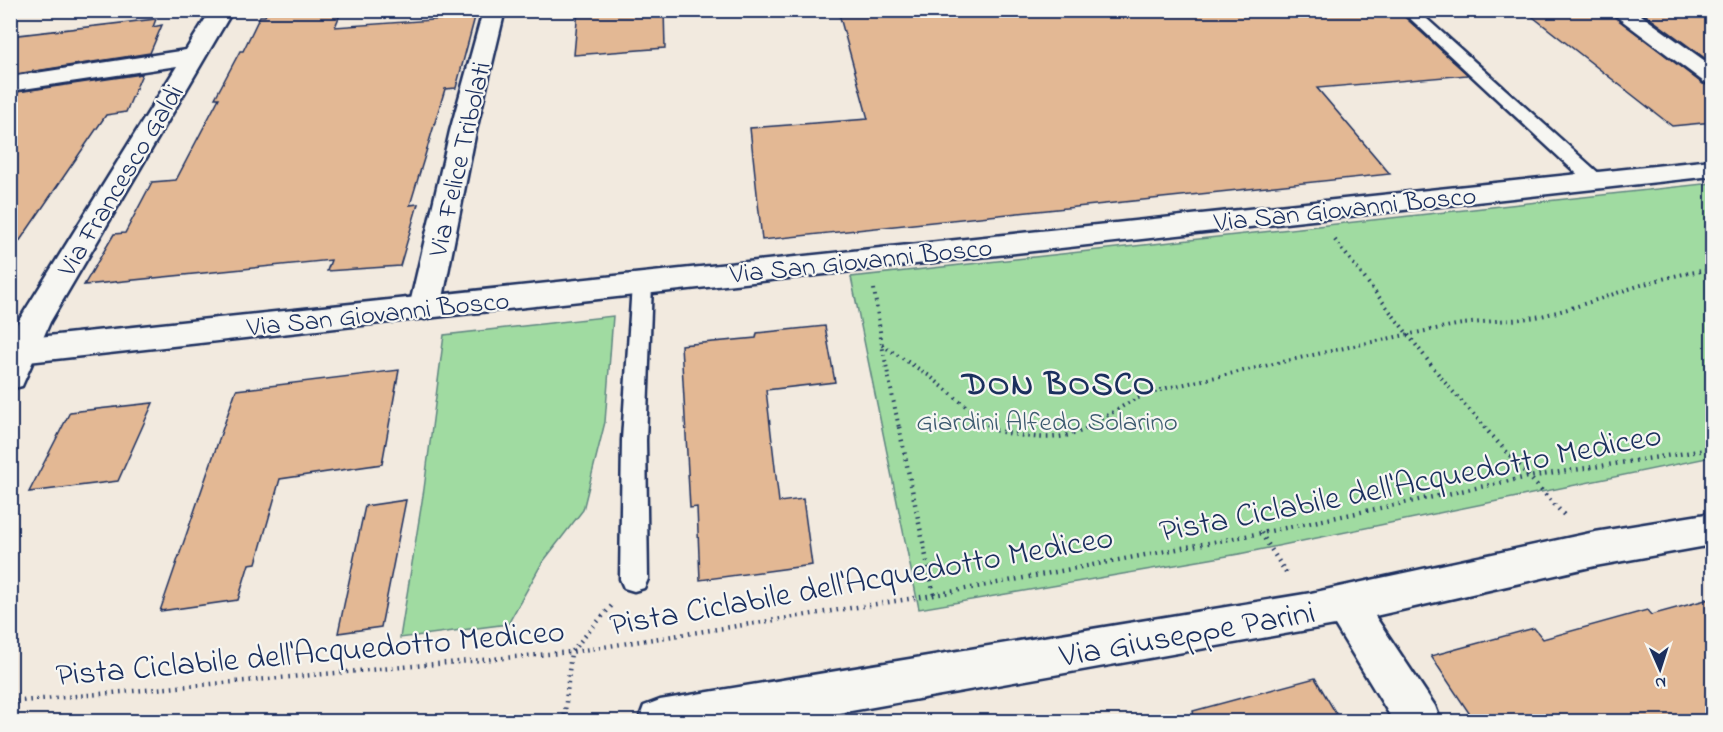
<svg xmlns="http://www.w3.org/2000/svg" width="1723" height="732" font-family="'Indie Flower',sans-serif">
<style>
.green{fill:#a0dba1;stroke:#5e8580;stroke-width:1.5}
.building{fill:#e3b894;stroke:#1b2f5e;stroke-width:1.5}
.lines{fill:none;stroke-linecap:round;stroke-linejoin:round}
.service-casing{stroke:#1b2f5e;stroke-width:5}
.minor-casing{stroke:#1b2f5e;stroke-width:5}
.secondary-casing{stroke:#1b2f5e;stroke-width:5}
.path-far1{stroke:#1b2f5e;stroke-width:4;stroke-dasharray:1.5 4.5;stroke-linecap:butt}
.path{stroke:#1b2f5e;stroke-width:4.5;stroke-dasharray:1.5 5;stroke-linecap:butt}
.service{fill:#f6f6f2;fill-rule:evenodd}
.minor{fill:#f6f6f2;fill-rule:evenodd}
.secondary{fill:#f6f6f2;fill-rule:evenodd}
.labels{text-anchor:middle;stroke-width:4.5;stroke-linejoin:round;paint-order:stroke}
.street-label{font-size:27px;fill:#1b2f5e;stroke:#f6f6f2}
.park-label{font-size:27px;fill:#3c5a6f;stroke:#f6f6f2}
.district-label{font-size:33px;font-weight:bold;letter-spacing:1.5px;fill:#1b2f5e;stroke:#f6f6f2}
.near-street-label{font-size:33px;fill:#1b2f5e;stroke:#f6f6f2}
</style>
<rect width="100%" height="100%" fill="#f2eadf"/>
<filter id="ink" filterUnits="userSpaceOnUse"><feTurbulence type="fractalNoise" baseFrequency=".0167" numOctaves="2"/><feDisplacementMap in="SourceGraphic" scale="12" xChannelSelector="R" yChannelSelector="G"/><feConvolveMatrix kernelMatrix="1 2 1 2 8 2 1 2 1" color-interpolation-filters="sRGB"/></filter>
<g filter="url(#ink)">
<path class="green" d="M 1712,183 L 1712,457 L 1239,554 L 919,609 L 851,277 Z
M 613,316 L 605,422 L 583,510 L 542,563 L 508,624 L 400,638 L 424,489 L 444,335 Z"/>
<path class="building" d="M 268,10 L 342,10 L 335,27 L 475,17 L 456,88 L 445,89 L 410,205 L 418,204 L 400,266 L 327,271 L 331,260 L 84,285 L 114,234 L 125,233 L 152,182 L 176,180 L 219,98 L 215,98 L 240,51 L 243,51 L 260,16 L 265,16 Z
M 578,10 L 664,10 L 665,48 L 574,55 Z
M 838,10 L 1397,10 L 1468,75 L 1317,88 L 1390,174 L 762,240 L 750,128 L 868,119 Z
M 1524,10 L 1606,10 L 1703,84 L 1713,86 L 1713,122 L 1672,126 Z
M 1639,10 L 1713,10 L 1713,64 Z
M 156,19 L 153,27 L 162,25 L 150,53 L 10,75 L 10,36 Z
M 142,74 L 126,112 L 106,115 L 10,255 L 10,93 Z
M 825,326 L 835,382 L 766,390 L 779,502 L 803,499 L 812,565 L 700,580 L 697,507 L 690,508 L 681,345 L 756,338 L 757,333 Z
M 399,370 L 382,464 L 280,479 L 256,563 L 249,564 L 238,600 L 160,611 L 236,390 Z
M 153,403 L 118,481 L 29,492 L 70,412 Z
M 406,500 L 381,627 L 338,633 L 365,506 Z
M 1713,598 L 1713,713 L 1686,722 L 1475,722 L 1431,656 L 1534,628 L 1543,639 L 1647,610 L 1651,615 Z
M 1315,678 L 1341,722 L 1195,722 L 1193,711 Z"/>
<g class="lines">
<defs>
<path id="service" d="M 1401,10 L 1417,10 L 1603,177 L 1605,181 L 1603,185 L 1589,185 Z
M 642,277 L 649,279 L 652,284 L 646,440 L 648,579 L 644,588 L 634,591 L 624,588 L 620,579 L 622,440 L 632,284 L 635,279 Z"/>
<path id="minor" d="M 211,10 L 233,10 L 50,322 L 22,386 L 10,389 L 10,339 L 18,322 L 177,66 L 10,91 L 10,77 L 186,50 Z
M 505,10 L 476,131 L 441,308 L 436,316 L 425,319 L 414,316 L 409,308 L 450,131 L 483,11 Z
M 1608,10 L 1634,10 L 1712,66 L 1712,84 L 1704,82 Z
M 1712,513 L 1712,545 L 1595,566 L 1375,616 L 1435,706 L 1441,722 L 1394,722 L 1335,625 L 789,722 L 638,722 L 644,706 L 660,700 L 1311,593 L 1595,532 Z"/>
<path id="secondary" d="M 1712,160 L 1712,176 L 10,364 L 10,340 Z"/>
</defs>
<use href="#service" class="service-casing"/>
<use href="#minor" class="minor-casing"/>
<use href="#secondary" class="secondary-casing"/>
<path class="path-far1" d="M 1335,240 L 1446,384 L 1486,428
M 874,289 L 882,345 L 899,428
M 882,345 L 931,377 L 992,428
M 1086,428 L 1135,399 L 1167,388 C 1262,367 1356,344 1451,326 C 1481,320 1512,322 1541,316 C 1599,303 1652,275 1712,270"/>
<path class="path" d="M 899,427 L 934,595
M 990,427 L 994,430 C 1025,437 1060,444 1089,427
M 1484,427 L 1564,515
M 1261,533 L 1288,576
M 10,702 L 571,652 L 934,595 L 1261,533 L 1528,477 L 1712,449
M 564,722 L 571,652 L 614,603"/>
<use href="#service" class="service"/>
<use href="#minor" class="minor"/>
<use href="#secondary" class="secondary"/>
</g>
</g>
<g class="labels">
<g class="street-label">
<text transform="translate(459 159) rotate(-77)" y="9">Via Felice Tribolati</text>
<text transform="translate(120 180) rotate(-59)" y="9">Via Francesco Galdi</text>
<text transform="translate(1345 208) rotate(-6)" y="9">Via San Giovanni Bosco</text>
<text transform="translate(861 260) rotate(-6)" y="9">Via San Giovanni Bosco</text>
<text transform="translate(378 313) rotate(-6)" y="9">Via San Giovanni Bosco</text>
</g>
<g class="park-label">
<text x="1047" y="430">Giardini Alfedo Solarino</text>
</g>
<g class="district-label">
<text x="1059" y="394">DON BOSCO</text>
</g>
<g class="near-street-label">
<text transform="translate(1410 481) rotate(-11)" y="12">Pista Ciclabile dell'Acquedotto Mediceo</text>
<text transform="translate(861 579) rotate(-10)" y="12">Pista Ciclabile dell'Acquedotto Mediceo</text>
<text transform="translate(1187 632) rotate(-10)" y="12">Via Giuseppe Parini</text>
<text transform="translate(310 651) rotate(-5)" y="12">Pista Ciclabile dell'Acquedotto Mediceo</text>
</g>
</g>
<rect width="1723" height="732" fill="none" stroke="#f6f6f2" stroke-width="36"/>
<rect x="18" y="18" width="1687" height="696" fill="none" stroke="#1b2f5e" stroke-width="2" filter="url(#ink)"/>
<g transform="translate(1660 669) rotate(177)" stroke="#f6f6f2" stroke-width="4.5" paint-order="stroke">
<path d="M0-4.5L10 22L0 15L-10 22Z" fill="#1b2f5e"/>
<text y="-9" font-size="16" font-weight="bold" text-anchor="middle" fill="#1b2f5e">N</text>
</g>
</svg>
